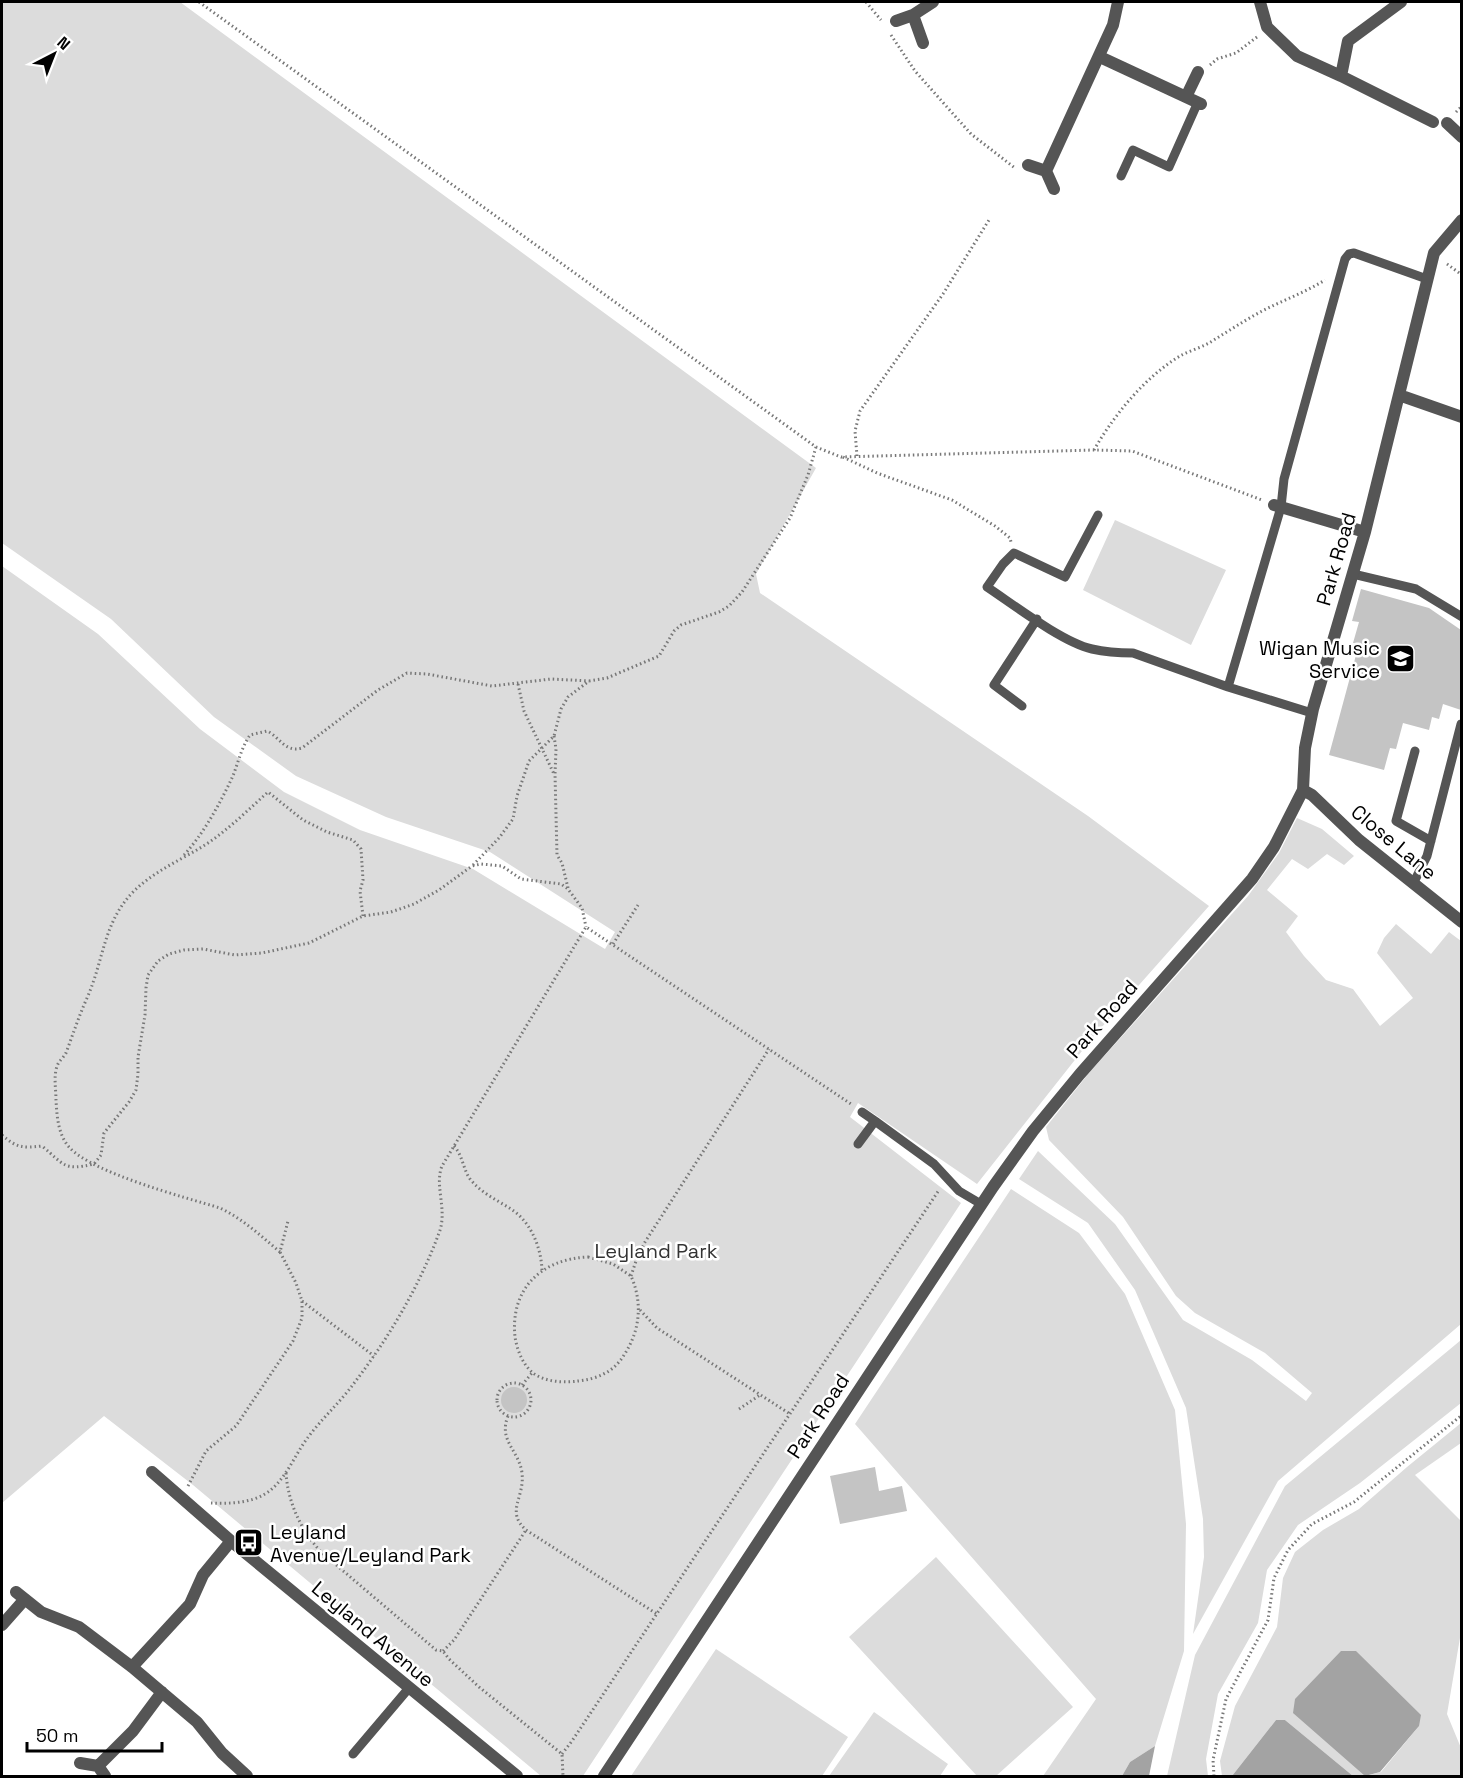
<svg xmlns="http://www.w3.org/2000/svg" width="1463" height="1778" font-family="'Space Grotesk',sans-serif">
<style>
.green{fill:#dcdcdc;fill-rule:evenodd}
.water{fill:#a3a3a3}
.building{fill:#c4c4c4}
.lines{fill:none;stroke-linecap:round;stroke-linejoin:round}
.path{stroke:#777;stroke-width:3;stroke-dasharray:1.5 3;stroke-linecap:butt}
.service{stroke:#555;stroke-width:9}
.minor{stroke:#555;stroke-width:12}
.labels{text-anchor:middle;stroke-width:5;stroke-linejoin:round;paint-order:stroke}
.street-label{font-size:20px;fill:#000;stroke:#fff}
.poi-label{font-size:20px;fill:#000;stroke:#fff;text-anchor:end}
.park-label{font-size:20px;fill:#333;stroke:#fff}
</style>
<rect width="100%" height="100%" fill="#fff"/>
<path class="green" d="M 2,2 L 180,2 L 816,468 L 756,574 L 760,593 L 1088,816 L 1209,906 L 1093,1037 L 977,1184 L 858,1103 L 850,1117 L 961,1203 L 583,1776 L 541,1776 L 193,1485 L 104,1416 L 2,1503 L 2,566 L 98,634 L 200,729 L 284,792 L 360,830 L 473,869 L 605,949 L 615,932 L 490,852 L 386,817 L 296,776 L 214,717 L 111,619 L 2,543 Z
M 1115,520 L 1226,570 L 1191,645 L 1083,590 Z
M 1297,818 L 1322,829 L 1354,856 L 1344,865 L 1327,854 L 1308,869 L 1292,859 L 1267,890 L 1298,916 L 1286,932 L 1304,956 L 1326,980 L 1353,989 L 1380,1026 L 1413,998 L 1377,953 L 1384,938 L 1396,924 L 1431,954 L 1449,932 L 1461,941 L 1461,1324 L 1278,1481 L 1193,1634 L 1204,1557 L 1203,1519 L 1186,1408 L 1135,1290 L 1088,1223 L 1019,1179 L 1038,1151 L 1115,1224 L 1183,1320 L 1252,1360 L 1306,1401 L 1312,1393 L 1265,1353 L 1195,1313 L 1176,1296 L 1123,1217 L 1049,1140 L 1046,1127 L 1089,1073 L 1248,896 L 1279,853 Z
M 1011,1189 L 1079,1233 L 1125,1294 L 1175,1410 L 1186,1524 L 1184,1651 L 1155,1746 L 1130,1762 L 1122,1776 L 1043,1776 L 1096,1699 L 855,1424 Z
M 1461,1340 L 1461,1403 L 1360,1483 L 1298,1525 L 1267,1570 L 1258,1623 L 1218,1694 L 1206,1759 L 1208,1776 L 1167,1776 L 1195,1655 L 1285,1486 Z
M 1461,1423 L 1461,1443 L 1415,1475 L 1461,1521 L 1461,1632 L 1447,1714 L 1461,1748 L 1461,1776 L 1353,1776 L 1285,1720 L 1276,1720 L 1232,1776 L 1222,1776 L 1220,1761 L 1235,1706 L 1277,1627 L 1283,1578 L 1295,1552 L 1323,1530 L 1359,1509 L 1407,1467 ZM 1419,1726 L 1381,1772 L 1365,1776 Z
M 936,1557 L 1073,1707 L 996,1776 L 977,1776 L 849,1637 Z
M 716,1649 L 848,1737 L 822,1776 L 631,1776 Z
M 874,1712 L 948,1764 L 940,1776 L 829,1776 Z"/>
<path class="water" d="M 1341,1651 L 1356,1651 L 1421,1715 L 1419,1726 L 1380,1772 L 1365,1776 L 1293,1713 L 1295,1699 Z
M 1276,1720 L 1285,1720 L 1353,1776 L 1232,1776 Z
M 1155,1746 L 1149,1776 L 1122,1776 L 1130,1762 Z"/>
<path class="building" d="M 1361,589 L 1429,608 L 1461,630 L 1461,710 L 1443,704 L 1439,719 L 1432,717 L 1429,730 L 1403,723 L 1396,749 L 1390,748 L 1384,770 L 1329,755 L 1359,644 L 1353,643 L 1359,622 L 1352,621 Z
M501 1400a13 13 0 1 1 26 0a13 13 0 1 1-26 0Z
M 875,1467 L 879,1491 L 902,1486 L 907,1511 L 840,1524 L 830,1476 Z"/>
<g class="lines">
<path class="path" d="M 199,2 L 816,447 L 841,457 L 1094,450 L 1132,451 L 1262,500
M 866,2 L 881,20
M 891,35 L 915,71 L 971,134 L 1015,168
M 1210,65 L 1217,59 L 1236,53 L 1257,37
M 1456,112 L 1462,106
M 1447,264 L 1462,275
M 1094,450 C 1114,415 1145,377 1180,356 C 1189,351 1200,348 1209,343 C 1227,332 1245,320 1264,310 C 1284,300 1306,292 1325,280
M 857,456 L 855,431 L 860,411 L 943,294 L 989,220
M 843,457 L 877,473 L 952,500 L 995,526 L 1010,538 L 1011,542
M 518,684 L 524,711 L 554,774
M 554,736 L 556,749 L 555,774 L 557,855 L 562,863 L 568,888
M 184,855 C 204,833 219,805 232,778 C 238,764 241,748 250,735 L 267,731 C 280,737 285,753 302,748 L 378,690 L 407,673 L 427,674 L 492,686 L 551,679 L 589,681
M 473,865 L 499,838 L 513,819 L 517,796 L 529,761 L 554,736 L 561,709 L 568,697 L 589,681 L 607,678 L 659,656 L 674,631 L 681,625 L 719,612 L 729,606 L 742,592 L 790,518 L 808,475 L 816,447
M 613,944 L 638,905
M 2,1135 C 17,1148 22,1148 42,1146 C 65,1165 63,1171 94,1164 L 101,1155 L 104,1133 L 129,1102 L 136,1090 L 138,1074 L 138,1057 L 145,1015 L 146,988 L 148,975 L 158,961 L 169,954 L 184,950 L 203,949 L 235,955 L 262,953 L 309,943 L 363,916 L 391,912 L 414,904 L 439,890 L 472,866 L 481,864 L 502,866 L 521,879 L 561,884 L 568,889 L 582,908 L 586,927
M 454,1146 C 463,1156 463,1169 470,1179 C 481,1193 497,1200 511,1209 C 531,1222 541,1247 542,1270
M 280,1252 C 261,1236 243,1219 220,1208 C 184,1197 92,1173 69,1147 C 58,1134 57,1117 56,1100 C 56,1089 53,1074 58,1064 C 60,1060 64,1057 66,1053 C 73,1034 79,1016 87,998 C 104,960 103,923 133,892 C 154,871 181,860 205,845 C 228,830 248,810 268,792 L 303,820 L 327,832 L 353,840 L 361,849 L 363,880 L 360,891 L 363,916
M 588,1257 L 613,1264 L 631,1276 C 643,1303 640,1331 624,1355 C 614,1372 597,1379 578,1381 C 564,1383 545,1382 533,1373 C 523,1365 517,1350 515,1337 C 510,1289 541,1259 588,1257 Z
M 631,1276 L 637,1258 L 645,1242 L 769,1049
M 302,1301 L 374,1356
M 640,1310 L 657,1328 L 790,1414
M497 1400a17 17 0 1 1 34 0a17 17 0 1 1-34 0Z
M 522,1385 L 532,1373
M 739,1409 L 760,1395
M 508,1416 C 498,1441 519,1450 522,1473 C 525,1498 505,1511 526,1530 L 657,1614
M 286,1473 C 288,1503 301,1530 321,1552 L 436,1650 L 443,1651 L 449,1659 L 479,1687 L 562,1754 L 563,1776
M 188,1486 L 206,1451 L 236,1426 L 293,1341 L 302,1318 L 302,1301 L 296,1283 L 280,1252 L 288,1221
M 211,1503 C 228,1504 250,1503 265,1494 C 286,1481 294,1455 309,1436 C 321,1420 335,1407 348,1391 C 385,1344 418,1290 439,1233 C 448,1210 434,1186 442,1166 L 586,927 L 851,1104
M 443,1651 L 454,1640 L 526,1530
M 562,1754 L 572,1741 L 939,1190
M 1214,1776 L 1213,1760 L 1226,1699 L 1268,1620 L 1274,1578 L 1288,1550 L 1312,1524 L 1354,1502 L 1462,1415"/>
<path class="service" d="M 1121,176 L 1133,150 L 1169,167 L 1198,102
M 1098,515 L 1065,577 L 1014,553 L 1003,564 L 987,587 C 1014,605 1062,642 1092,649 C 1105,652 1119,653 1133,653 L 1228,687 L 1312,713
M 1353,574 L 1416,589 L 1462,617
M 1228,687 L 1281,507 L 1284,479 L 1345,259 L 1349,254 L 1354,253 L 1427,279
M 1022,706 L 994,685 L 1037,619
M 1415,751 L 1396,821 L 1431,841
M 1413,884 L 1427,856 L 1461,724
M 875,1121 L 934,1164 L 959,1191 L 981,1204
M 858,1144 L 875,1121 L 862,1112
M 353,1754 L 409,1688"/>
<path class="minor" d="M 1260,2 L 1267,27 L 1297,56 L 1341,76 L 1433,122
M 913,15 L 933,2
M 896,21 L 913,15 L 923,43
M 1100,57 L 1186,97 L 1198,72
M 1341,76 L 1348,41 L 1401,2
M 1186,97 L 1201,104
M 1447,123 L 1462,137
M 1028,165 L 1046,171 L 1054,189
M 1046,171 L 1113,25 L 1118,2
M 1399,395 L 1462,417
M 1274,505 L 1365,532
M 1303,790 L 1312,795 L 1359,840 L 1462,922
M 152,1472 L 231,1541 L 517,1776
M 16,1592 L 41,1612 L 79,1627 L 132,1667 L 197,1722 L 222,1753 L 247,1776
M 2,1625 L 25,1599
M 132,1667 L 190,1604 L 203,1575 L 231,1541
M 80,1763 L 98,1766 L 105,1776
M 98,1766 L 133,1731 L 162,1692
M 604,1776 L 993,1187 L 1033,1131 L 1080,1074 L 1252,879 L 1274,847 L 1303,790 L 1305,748 L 1313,709 L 1365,532 L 1434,253 L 1462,220"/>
</g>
<defs>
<symbol id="school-square" viewBox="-11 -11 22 22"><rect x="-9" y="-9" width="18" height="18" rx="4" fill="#000" stroke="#fff"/><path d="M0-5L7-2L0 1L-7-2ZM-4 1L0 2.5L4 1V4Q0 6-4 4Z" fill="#fff"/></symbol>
<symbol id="bus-square" viewBox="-11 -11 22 22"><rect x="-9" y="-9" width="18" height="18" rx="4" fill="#000" stroke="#fff"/><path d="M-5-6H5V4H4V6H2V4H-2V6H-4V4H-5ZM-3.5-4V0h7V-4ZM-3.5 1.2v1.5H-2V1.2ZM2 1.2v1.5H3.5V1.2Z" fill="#fff"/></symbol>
</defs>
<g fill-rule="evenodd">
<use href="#school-square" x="1384" y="642" width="33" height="33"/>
<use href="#bus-square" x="232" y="1526" width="33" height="33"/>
</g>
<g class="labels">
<g class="street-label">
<text transform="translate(1336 559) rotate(-74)" y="7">Park Road</text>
<text transform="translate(1394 842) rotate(40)" y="7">Close Lane</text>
<text transform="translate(1102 1019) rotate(-49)" y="7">Park Road</text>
<text transform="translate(818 1416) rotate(-57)" y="7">Park Road</text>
<text transform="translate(373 1634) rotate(40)" y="7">Leyland Avenue</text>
</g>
<g class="poi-label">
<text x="1380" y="655">Wigan Music<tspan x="1380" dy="23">Service</tspan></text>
<text x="270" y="1539" text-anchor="start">Leyland<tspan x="270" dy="23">Avenue/Leyland Park</tspan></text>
</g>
<g class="park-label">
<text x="656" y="1258">Leyland Park</text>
</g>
</g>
<rect width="1463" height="1778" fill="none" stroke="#000000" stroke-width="6"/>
<g transform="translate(54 54) rotate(42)" stroke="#ffffff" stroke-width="4.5" paint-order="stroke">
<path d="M0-4.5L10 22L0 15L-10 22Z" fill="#000000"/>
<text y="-9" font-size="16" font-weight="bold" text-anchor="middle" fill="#000000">N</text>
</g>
<path d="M27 1742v9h135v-9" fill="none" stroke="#000000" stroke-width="3"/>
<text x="36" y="1742" font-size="18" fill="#000000" stroke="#ffffff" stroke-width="4.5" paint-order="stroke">50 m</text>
</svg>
